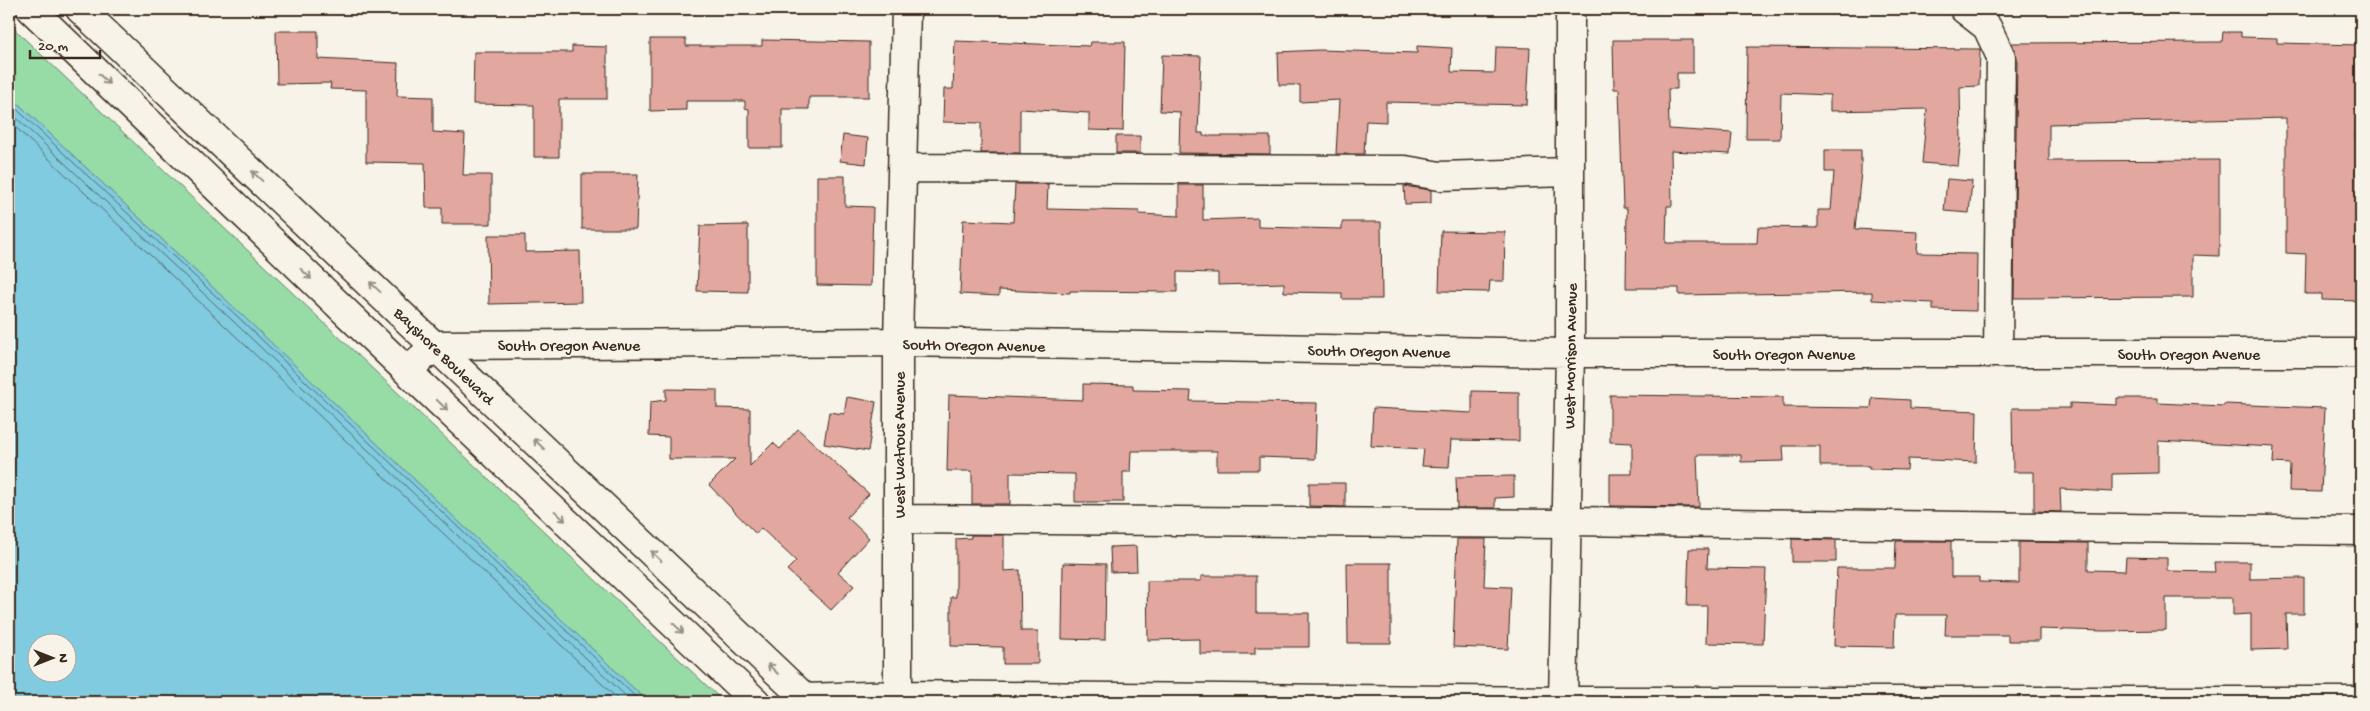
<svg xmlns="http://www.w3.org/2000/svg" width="2370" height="711" font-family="'Gochi Hand',sans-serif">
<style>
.green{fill:#97dba7;stroke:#698262}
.water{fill:#80cbdf;stroke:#648b92;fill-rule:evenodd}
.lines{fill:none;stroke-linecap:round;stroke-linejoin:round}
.shore{stroke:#576a6b;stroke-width:1}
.building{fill:#e2a8a0;stroke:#3b2a1e}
.minor-casing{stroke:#3b2a1e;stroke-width:31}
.major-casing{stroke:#3b2a1e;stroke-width:31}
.minor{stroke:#f7f3e8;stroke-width:28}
.major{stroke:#f7f3e8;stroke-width:28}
.oneway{stroke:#998e83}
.labels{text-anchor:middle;stroke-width:4;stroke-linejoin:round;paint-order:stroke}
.street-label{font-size:16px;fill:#3b2a1e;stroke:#f7f3e8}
</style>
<rect width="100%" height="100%" fill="#f7f3e8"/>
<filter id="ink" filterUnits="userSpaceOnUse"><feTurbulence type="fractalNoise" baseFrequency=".02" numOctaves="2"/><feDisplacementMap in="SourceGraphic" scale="10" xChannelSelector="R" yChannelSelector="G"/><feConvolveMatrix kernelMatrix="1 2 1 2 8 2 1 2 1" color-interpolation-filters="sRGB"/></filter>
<g filter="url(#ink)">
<path class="green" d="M 9,24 L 724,702 L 648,702 C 435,500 223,296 9,95 Z"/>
<path class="water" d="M 9,95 L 240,313 L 648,702 L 9,702 ZM 38,644 L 68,644 L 68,674 L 38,674 Z"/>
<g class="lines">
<path class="shore" d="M 9,102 L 237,316 L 641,702
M 9,111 L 233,321 L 632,702
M 9,121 L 621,702"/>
</g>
<path class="building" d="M 276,31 L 318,31 L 318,59 L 398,63 L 397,96 L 433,97 L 433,132 L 465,134 L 463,175 L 491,175 L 491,224 L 442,224 L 442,208 L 426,208 L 425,163 L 366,162 L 366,90 L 330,89 L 331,83 L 277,84 Z
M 2223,32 L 2241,32 L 2241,37 L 2277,38 L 2277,43 L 2361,45 L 2361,103 L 2358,103 L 2355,138 L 2361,138 L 2361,301 L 2322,300 L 2322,294 L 2305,294 L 2306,254 L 2286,253 L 2286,118 L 2049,124 L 2049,161 L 2219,160 L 2219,256 L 2193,255 L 2193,297 L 2014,298 L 2017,57 L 2012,43 L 2222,42 Z
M 650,39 L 686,39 L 686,46 L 762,46 L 762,40 L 869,42 L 869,97 L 809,97 L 809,109 L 782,109 L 782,148 L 749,148 L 749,109 L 745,108 L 745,101 L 686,101 L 686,110 L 650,111 Z
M 1613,40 L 1693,40 L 1693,73 L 1677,73 L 1677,89 L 1668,89 L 1669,129 L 1732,133 L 1730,154 L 1671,151 L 1672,206 L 1667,206 L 1666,243 L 1757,243 L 1758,227 L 1818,228 L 1818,210 L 1831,210 L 1834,172 L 1825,172 L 1825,150 L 1861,150 L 1861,172 L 1855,229 L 1918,232 L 1917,253 L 1977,254 L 1976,311 L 1933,310 L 1933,303 L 1872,300 L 1872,292 L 1679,295 L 1679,288 L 1626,288 L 1627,208 L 1623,208 L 1619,89 L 1614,89 Z
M 955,41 L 1090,46 L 1091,42 L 1125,42 L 1123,131 L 1089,130 L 1089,113 L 1020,109 L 1020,153 L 981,153 L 981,123 L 943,122 L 944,89 L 953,89 Z
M 572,46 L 607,47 L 607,99 L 559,99 L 559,157 L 534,157 L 534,105 L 473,104 L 474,52 L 572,52 Z
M 1417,46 L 1452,48 L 1451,72 L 1495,73 L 1496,47 L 1530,48 L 1527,105 L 1386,102 L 1386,122 L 1366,121 L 1364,154 L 1336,154 L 1339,100 L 1300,102 L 1300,85 L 1279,85 L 1278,52 L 1319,50 L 1417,53 Z
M 1747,47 L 1980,49 L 1979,86 L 1960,87 L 1961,139 L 1958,166 L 1922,163 L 1927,109 L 1830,111 L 1830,95 L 1781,93 L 1780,139 L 1746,139 Z
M 1162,55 L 1201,56 L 1198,133 L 1203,133 L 1203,136 L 1270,136 L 1270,154 L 1179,153 L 1180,112 L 1160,111 Z
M 843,135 L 868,138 L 866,164 L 840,161 Z
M 1116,136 L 1140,136 L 1140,153 L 1116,153 Z
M 582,174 L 638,174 L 636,229 L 582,229 Z
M 817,176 L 845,176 L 845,206 L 873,207 L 871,286 L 817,285 Z
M 1947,179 L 1972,181 L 1969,213 L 1944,211 Z
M 1015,184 L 1048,184 L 1047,209 L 1139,211 L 1139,214 L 1179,216 L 1179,185 L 1203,185 L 1203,220 L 1258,218 L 1258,227 L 1342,229 L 1342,222 L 1381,222 L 1382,299 L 1342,299 L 1342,293 L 1284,292 L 1284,283 L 1218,285 L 1218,273 L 1177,272 L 1177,292 L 1070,291 L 1070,293 L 999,290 L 999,296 L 960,294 L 963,220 L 1013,222 Z
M 1404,186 L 1431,190 L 1431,203 L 1405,204 Z
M 748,225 L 748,292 L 697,291 L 700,226 Z
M 1441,231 L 1505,232 L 1504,281 L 1490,281 L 1489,292 L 1439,291 Z
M 488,235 L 525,235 L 525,252 L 580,251 L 581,302 L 489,304 Z
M 1083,384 L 1133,385 L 1133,390 L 1191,391 L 1190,401 L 1317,403 L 1315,459 L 1259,457 L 1259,470 L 1217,470 L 1217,451 L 1131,451 L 1130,472 L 1123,472 L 1123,502 L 1075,502 L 1075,474 L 1010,473 L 1010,504 L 972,504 L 972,471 L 947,471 L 949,395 L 1083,400 Z
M 666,389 L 717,390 L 717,408 L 750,409 L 750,466 L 773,443 L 780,449 L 798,429 L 869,494 L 847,517 L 869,538 L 838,572 L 854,586 L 831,610 L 787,570 L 796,561 L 761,528 L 756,534 L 709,485 L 735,459 L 669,459 L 669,437 L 649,436 L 650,402 L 666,400 Z
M 1472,391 L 1519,392 L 1519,441 L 1451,440 L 1449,467 L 1422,466 L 1424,449 L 1371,446 L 1373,408 L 1472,413 Z
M 1610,395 L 1783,397 L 1783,407 L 1871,408 L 1872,398 L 1910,400 L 1910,408 L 1977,411 L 1976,462 L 1908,459 L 1907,470 L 1869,469 L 1869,466 L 1820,466 L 1820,446 L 1783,446 L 1784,461 L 1741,462 L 1741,455 L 1697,455 L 1699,507 L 1610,506 L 1610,474 L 1632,474 L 1632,443 L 1610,442 Z
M 847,397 L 876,402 L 868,451 L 824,444 L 829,412 L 844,414 Z
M 2117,398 L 2157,398 L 2157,403 L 2224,406 L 2224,404 L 2325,408 L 2321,492 L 2289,491 L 2290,464 L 2273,463 L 2274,447 L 2158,441 L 2158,473 L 2112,474 L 2112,492 L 2060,489 L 2061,512 L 2034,511 L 2034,472 L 2013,472 L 2012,408 L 2070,408 L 2070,403 L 2117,405 Z
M 1514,476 L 1514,497 L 1495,498 L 1495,508 L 1457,508 L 1456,477 Z
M 1309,483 L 1345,483 L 1345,507 L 1309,506 Z
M 971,535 L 1004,535 L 1004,571 L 1020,570 L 1021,631 L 1038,631 L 1038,664 L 1003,664 L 1003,647 L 951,646 L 951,597 L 956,597 L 956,539 L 971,538 Z
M 1457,539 L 1486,539 L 1484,586 L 1511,587 L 1508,649 L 1453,647 Z
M 1792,539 L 1836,540 L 1836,562 L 1792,562 Z
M 1896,541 L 1951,541 L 1951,577 L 1979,577 L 1979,582 L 2019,583 L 2019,542 L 2088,543 L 2088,570 L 2125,571 L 2126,557 L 2167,558 L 2167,571 L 2215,572 L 2214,562 L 2250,562 L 2250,579 L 2304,578 L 2304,614 L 2286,614 L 2287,649 L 2251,650 L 2251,614 L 2233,615 L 2233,598 L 2166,598 L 2166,630 L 2104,631 L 2039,629 L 2039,641 L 2008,641 L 2008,635 L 1945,635 L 1946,615 L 1895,615 L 1894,647 L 1834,646 L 1837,568 L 1895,568 Z
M 1136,546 L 1137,571 L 1111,572 L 1110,547 Z
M 1689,549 L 1708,549 L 1707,568 L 1766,569 L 1763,644 L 1706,643 L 1707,606 L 1687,606 Z
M 1063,563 L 1106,564 L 1105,640 L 1062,639 Z
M 1347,563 L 1391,563 L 1391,643 L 1348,643 Z
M 1201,576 L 1256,576 L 1256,613 L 1309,613 L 1309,647 L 1255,647 L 1255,654 L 1200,654 L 1200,639 L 1148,640 L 1147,581 L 1201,581 Z"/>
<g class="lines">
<defs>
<path id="minor" d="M 1964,9 L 1987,27 L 2001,57 L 1998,353
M 902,168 L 1405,170 L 1440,176 L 1570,172
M 407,371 L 436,345 L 898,342 L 1570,353 L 2361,353
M 898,519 L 1567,524
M 1567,521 L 2361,531
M 804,698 L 899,695 L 1563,701 L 2361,701
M 898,702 L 898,342 L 906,9
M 1563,702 L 1570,353 L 1570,9"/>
<path id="major" d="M 31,9 L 407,371 L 756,702
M 80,9 L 809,702"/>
</defs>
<use href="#minor" class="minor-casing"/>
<use href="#major" class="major-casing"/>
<use href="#minor" class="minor"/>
<use href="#major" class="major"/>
</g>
<defs><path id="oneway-shaft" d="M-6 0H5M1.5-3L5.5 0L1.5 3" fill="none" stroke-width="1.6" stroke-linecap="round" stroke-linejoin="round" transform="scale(1.25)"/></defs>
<g class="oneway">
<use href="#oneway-shaft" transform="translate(104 79) rotate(44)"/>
<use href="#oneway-shaft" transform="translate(257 176) rotate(-137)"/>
<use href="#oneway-shaft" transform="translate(306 274) rotate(44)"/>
<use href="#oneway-shaft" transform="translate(375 287) rotate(-137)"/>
<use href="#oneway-shaft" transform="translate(442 405) rotate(44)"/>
<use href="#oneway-shaft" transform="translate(539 444) rotate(-136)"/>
<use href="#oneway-shaft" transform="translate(560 516) rotate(43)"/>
<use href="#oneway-shaft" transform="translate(656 556) rotate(-136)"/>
<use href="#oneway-shaft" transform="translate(678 628) rotate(43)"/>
<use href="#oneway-shaft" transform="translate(773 669) rotate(-136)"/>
</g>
</g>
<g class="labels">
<g class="street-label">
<text x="569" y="350">South Oregon Avenue</text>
<text transform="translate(974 344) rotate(1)" y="6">South Oregon Avenue</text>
<text transform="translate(1379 350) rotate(1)" y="6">South Oregon Avenue</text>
<text x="1784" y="359">South Oregon Avenue</text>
<text x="2189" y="359">South Oregon Avenue</text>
<text transform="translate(445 355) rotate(44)" y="6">Bayshore Boulevard</text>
<text transform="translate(1569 356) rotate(-89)" y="6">West Morrison Avenue</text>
<text transform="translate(898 445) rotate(-90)" y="6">West Watrous Avenue</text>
</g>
</g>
<rect width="2370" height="711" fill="none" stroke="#f7f3e8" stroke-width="30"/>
<rect x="15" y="15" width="2340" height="681" fill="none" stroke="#3b2a1e" stroke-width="2" filter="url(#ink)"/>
<g transform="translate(52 658) rotate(90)"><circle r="24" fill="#f7f3e8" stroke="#aca397"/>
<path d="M0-4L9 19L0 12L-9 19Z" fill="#3b2a1e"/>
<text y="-8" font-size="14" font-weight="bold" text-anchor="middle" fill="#3b2a1e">N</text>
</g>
<path d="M30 50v8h70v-8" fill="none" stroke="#3b2a1e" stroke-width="2.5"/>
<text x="38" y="50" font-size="15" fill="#3b2a1e" stroke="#f7f3e8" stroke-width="4" paint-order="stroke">20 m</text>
</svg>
